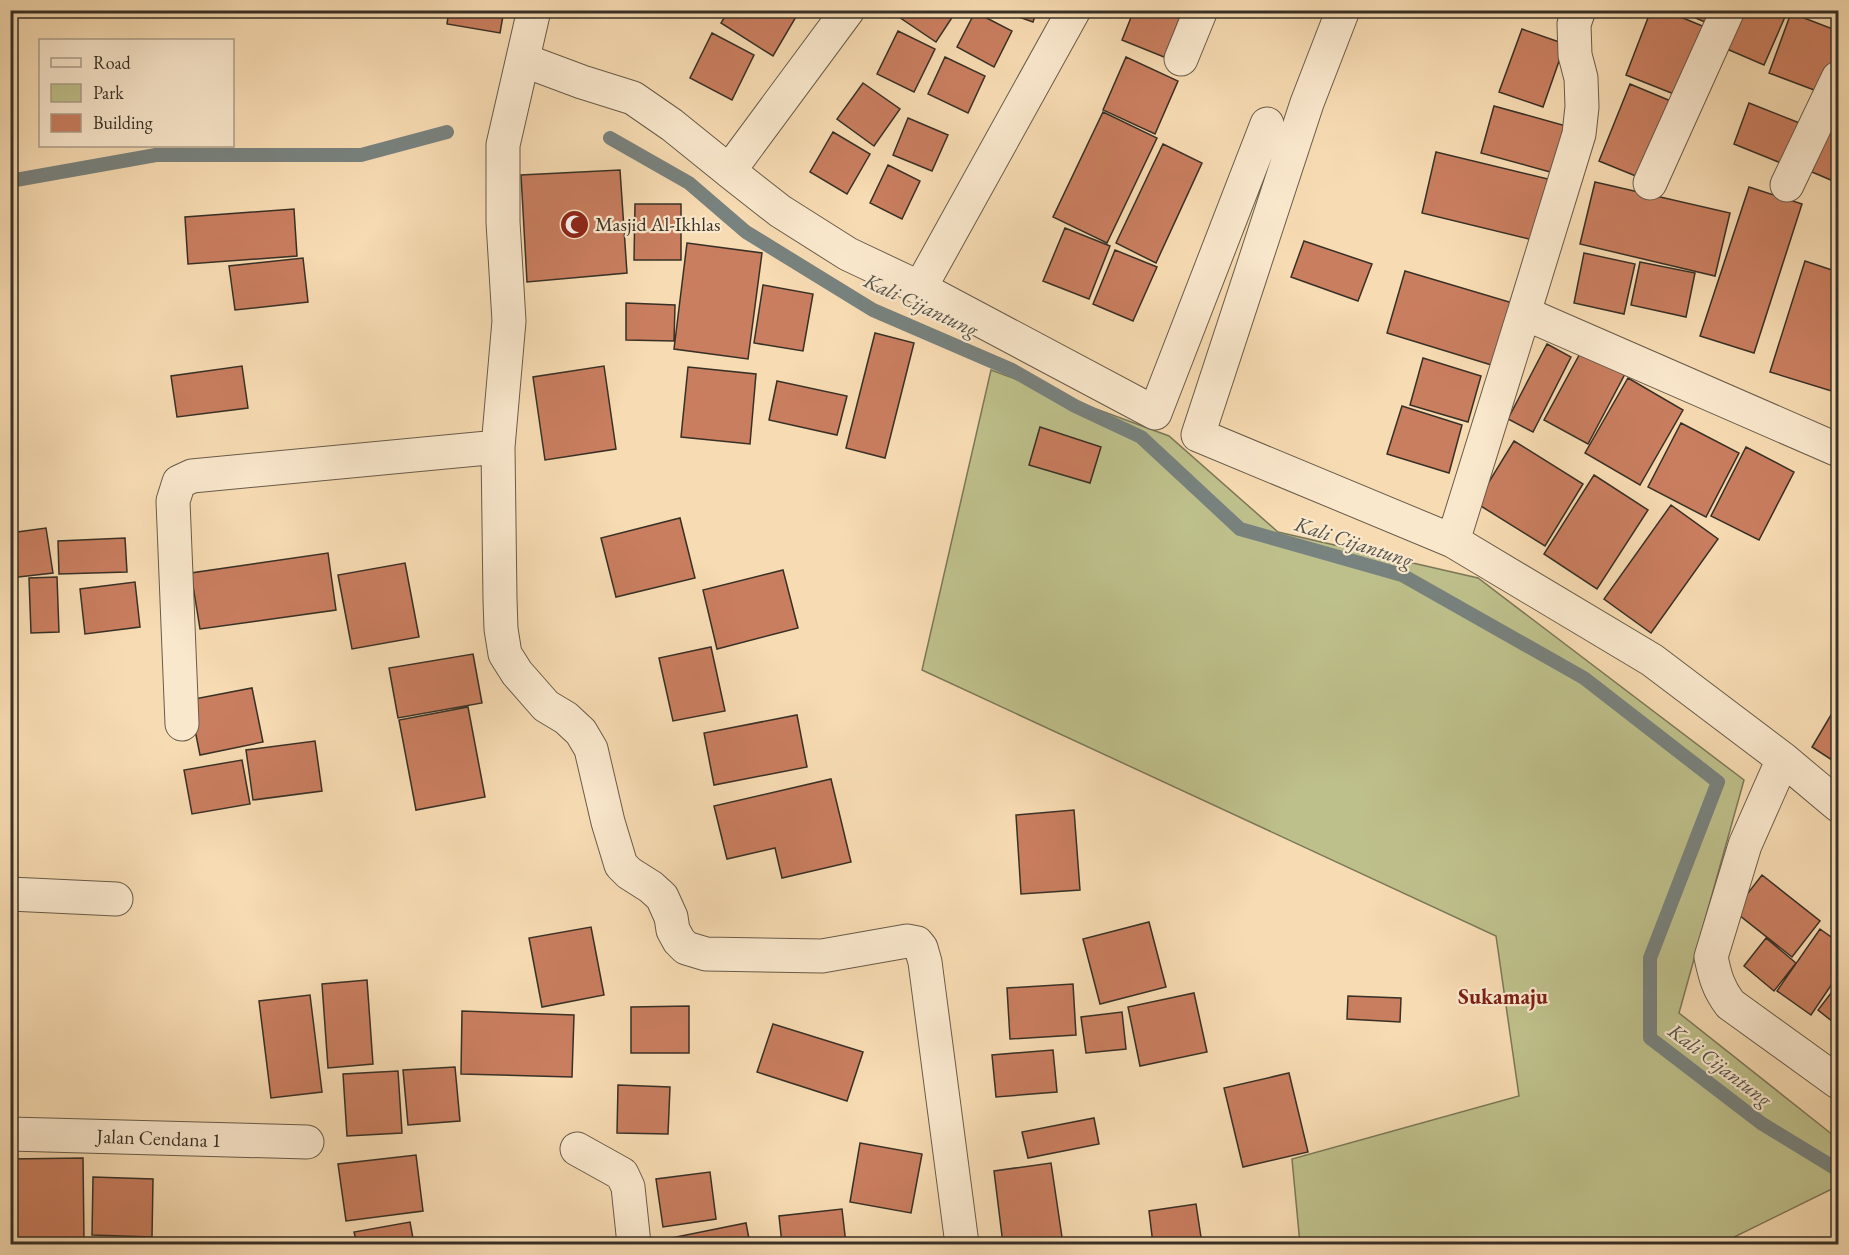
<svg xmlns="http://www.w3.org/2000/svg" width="1849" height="1255" font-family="'EB Garamond',serif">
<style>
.green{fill:#bec08b;stroke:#7b7858;stroke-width:1.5}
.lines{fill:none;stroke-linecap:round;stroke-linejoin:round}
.stream{stroke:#78827e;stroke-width:14}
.building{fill:#c97e5f;stroke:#383026;stroke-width:1.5}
.minor-casing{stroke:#685b49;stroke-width:35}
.minor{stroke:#fae8cd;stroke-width:33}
.labels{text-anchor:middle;stroke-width:4.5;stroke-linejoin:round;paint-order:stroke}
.poi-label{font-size:20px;fill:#383026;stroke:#fae8cd;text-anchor:start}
.street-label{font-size:20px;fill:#383026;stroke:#fae8cd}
.water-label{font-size:21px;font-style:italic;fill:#52524a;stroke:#fae8cd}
.quarter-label{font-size:22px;font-weight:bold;fill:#7a1f14;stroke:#fae8cd}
</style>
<rect width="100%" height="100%" fill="#f7dbb2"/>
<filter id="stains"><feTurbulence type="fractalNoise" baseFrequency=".00333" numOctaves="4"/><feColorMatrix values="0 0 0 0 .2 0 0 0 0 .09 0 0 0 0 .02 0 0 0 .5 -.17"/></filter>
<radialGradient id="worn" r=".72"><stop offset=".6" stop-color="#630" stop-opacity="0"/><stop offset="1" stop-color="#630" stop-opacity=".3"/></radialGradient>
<path class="green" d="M 991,370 L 1169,436 L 1278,532 L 1478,578 L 1744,780 L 1679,1013 L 1838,1139 L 1838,1186 L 1720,1244 L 1300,1244 L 1292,1159 L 1519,1096 L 1496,936 L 922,670 Z"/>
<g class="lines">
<path class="stream" d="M 610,138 L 689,183 L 746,232 L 873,310 L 1012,370 L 1075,406 L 1141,437 L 1240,529 L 1402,575 L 1584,678 L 1718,782 L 1650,958 L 1650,1038 L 1761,1123 L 1838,1170
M 10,181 L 156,155 L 361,155 L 447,132"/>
</g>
<path class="building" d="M 449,10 L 504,10 L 500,33 L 447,24 Z
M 729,10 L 800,10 L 773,56 L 721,23 Z
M 899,10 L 957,10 L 936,42 L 896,15 Z
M 999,10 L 1037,10 L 1033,22 Z
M 1134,10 L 1183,10 L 1164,57 L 1122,40 Z
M 1651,10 L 1664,10 L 1707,28 L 1679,96 L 1626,75 Z
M 1678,10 L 1713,10 L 1707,23 Z
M 1735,10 L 1788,10 L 1764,65 L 1720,46 Z
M 975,12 L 1012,31 L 994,67 L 957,47 Z
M 1791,13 L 1838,31 L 1838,48 L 1822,93 L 1769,73 Z
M 1522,29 L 1565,44 L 1543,107 L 1499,92 Z
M 898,31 L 935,49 L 914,92 L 877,74 Z
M 712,33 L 754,55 L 732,100 L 690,78 Z
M 945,57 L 985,76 L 968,113 L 928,94 Z
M 1126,57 L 1178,81 L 1155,134 L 1103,110 Z
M 863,83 L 900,109 L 874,146 L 837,119 Z
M 1630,84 L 1678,104 L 1648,181 L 1599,161 Z
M 1749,103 L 1802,124 L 1786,165 L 1734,144 Z
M 1494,106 L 1566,126 L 1554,173 L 1481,153 Z
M 1836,111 L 1838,112 L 1838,183 L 1812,172 Z
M 1103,112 L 1157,138 L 1107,243 L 1053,217 Z
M 908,118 L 948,135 L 932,171 L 893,155 Z
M 833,132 L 870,154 L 847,194 L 810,172 Z
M 1163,144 L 1202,163 L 1156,263 L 1116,243 Z
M 1436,152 L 1548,179 L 1533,240 L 1422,213 Z
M 888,165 L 920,181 L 902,219 L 870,203 Z
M 620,170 L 627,273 L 527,282 L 521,175 Z
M 1595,182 L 1730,213 L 1715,276 L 1580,244 Z
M 1749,187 L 1802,204 L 1754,353 L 1700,336 Z
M 635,204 L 681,204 L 681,260 L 634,260 Z
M 294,209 L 297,256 L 188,264 L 185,217 Z
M 1065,228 L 1110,246 L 1089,299 L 1043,281 Z
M 1304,241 L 1372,264 L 1358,301 L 1291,277 Z
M 687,243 L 762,253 L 748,359 L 674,349 Z
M 1115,250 L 1157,267 L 1133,321 L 1093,304 Z
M 1584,253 L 1635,264 L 1624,314 L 1574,303 Z
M 303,258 L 308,302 L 235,310 L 229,266 Z
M 1805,261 L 1838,272 L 1838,393 L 1770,372 Z
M 1640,262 L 1695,273 L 1686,317 L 1631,305 Z
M 1405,271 L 1516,304 L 1498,367 L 1387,333 Z
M 763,285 L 813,294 L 803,351 L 754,343 Z
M 626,303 L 675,305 L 674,341 L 626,340 Z
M 875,333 L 914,343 L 885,458 L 846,448 Z
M 1547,344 L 1571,357 L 1533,432 L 1508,419 Z
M 1583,348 L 1626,372 L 1588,444 L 1544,420 Z
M 1423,358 L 1481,376 L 1468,422 L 1410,405 Z
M 242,366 L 248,408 L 177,417 L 171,376 Z
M 604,366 L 616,449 L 545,460 L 533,377 Z
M 688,367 L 756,374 L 750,444 L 681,437 Z
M 1628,378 L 1683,410 L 1640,485 L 1585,453 Z
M 777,381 L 847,396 L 837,435 L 769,420 Z
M 1402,406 L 1462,425 L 1449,473 L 1387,454 Z
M 1681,423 L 1739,453 L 1706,517 L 1648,487 Z
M 1040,427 L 1101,447 L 1090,483 L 1029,465 Z
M 1514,441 L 1583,484 L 1545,546 L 1476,503 Z
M 1746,447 L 1794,472 L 1759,540 L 1711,516 Z
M 1594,475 L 1648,510 L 1597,589 L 1544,554 Z
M 1671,505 L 1718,539 L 1651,633 L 1604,599 Z
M 680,518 L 695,578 L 616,597 L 601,538 Z
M 46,528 L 53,573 L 10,578 L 10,533 Z
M 125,538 L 127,572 L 59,574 L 58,541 Z
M 328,553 L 336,610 L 200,629 L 191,573 Z
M 1838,562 L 1838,577 L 1832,574 Z
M 405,563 L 419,637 L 352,649 L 338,575 Z
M 783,570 L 798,628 L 717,649 L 703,590 Z
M 57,577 L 59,632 L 31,633 L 29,578 Z
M 135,582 L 140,627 L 85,634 L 80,589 Z
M 711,647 L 725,711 L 673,721 L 659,658 Z
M 473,654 L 482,703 L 398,718 L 389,668 Z
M 252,688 L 263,742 L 200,755 L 189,700 Z
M 1838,703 L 1838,764 L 1812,747 Z
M 468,707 L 485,797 L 416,810 L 399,720 Z
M 797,715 L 807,767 L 714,785 L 704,733 Z
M 315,741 L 322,791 L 253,800 L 246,750 Z
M 242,760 L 250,804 L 192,814 L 184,770 Z
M 831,779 L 851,862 L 782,878 L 775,848 L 727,859 L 714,806 Z
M 1074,810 L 1080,890 L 1021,894 L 1016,815 Z
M 1762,875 L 1820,921 L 1792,957 L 1734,911 Z
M 1149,922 L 1166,987 L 1100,1004 L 1083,939 Z
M 591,927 L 604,995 L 542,1007 L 529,938 Z
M 1820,929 L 1838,942 L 1838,975 L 1811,1015 L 1777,991 Z
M 1766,938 L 1796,963 L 1774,991 L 1744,966 Z
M 367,980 L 373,1064 L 328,1068 L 322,984 Z
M 1073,984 L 1076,1035 L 1010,1039 L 1007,988 Z
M 1838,984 L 1838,1026 L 1818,1010 Z
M 1194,993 L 1207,1052 L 1140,1066 L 1128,1007 Z
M 310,995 L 322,1092 L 271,1098 L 259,1001 Z
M 1348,996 L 1401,998 L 1400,1022 L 1347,1019 Z
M 689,1006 L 689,1053 L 631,1053 L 631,1007 Z
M 462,1011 L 574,1015 L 572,1077 L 461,1074 Z
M 1122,1012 L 1126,1049 L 1086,1053 L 1081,1017 Z
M 773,1024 L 863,1052 L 847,1101 L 757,1072 Z
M 1053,1050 L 1057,1092 L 996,1097 L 992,1055 Z
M 455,1067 L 460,1121 L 408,1125 L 403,1070 Z
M 398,1071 L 402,1133 L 347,1136 L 343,1074 Z
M 1289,1073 L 1308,1152 L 1243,1167 L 1224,1088 Z
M 618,1085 L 670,1087 L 668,1134 L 617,1133 Z
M 1094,1118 L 1099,1144 L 1028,1158 L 1022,1132 Z
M 860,1143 L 922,1154 L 911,1213 L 850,1202 Z
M 416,1155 L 423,1211 L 346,1221 L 338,1164 Z
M 83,1158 L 84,1239 L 10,1239 L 10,1159 Z
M 1051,1163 L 1063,1244 L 1003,1244 L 994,1171 Z
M 710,1172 L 716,1219 L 663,1227 L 656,1179 Z
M 93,1177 L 153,1179 L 152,1237 L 92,1235 Z
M 1196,1204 L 1202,1244 L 1153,1244 L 1149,1211 Z
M 842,1209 L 846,1244 L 782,1244 L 779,1216 Z
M 410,1222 L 414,1244 L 357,1244 L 354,1232 Z
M 746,1223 L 750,1244 L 662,1244 L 661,1240 Z
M 166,1242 L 274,1242 L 274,1244 L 166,1244 Z"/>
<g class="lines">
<defs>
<path id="minor" d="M 534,10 L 503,145 L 503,222 L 509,321 L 498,447 L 500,599 L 501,629 L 505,654 L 517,673 L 546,706 L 566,718 L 581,732 L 591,749 L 608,822 L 621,865 L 629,873 L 651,887 L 662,897 L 671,917 L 673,930 L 679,941 L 686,948 L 706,954 L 822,956 L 907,941 L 917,943 L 921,948 L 925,962 L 962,1244
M 848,10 L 729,171 L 780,211 L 848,254 L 920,288 L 1155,413 L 1267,124
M 1343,10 L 1307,103 L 1198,435 L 1453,541 L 1652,660 L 1783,759 L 1838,805
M 1181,59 L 1201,10
M 523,60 L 582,82 L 633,98 L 672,125 L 729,171
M 1650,183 L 1728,10
M 1787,185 L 1838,78
M 920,288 L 1074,10
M 1524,313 L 1579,134 L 1582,107 L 1581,78 L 1575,55 L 1574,24 L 1579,10
M 1453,541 L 1524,313 L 1838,450
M 182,724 L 173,501 L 179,482 L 192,476 L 498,447
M 1783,759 L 1745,845 L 1711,957 C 1715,976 1718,988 1730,1004 L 1838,1082
M 10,894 L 116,899
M 10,1134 L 307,1142
M 577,1149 L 622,1174 L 628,1187 L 634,1244"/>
</defs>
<use href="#minor" class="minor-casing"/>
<use href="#minor" class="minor"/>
</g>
<defs>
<symbol id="mosque-disc" viewBox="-11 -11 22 22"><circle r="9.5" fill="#8f2418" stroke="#fae8cd"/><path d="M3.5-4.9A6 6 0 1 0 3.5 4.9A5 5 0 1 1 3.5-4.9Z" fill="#fff"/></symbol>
</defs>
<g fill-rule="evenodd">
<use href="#mosque-disc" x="558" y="208" width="33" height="33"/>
</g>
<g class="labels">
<g class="poi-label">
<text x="595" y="231">Masjid Al-Ikhlas</text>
</g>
<g class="street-label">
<text transform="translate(159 1138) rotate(2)" y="7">Jalan Cendana 1</text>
</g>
<g class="water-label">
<text transform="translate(921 305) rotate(25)" y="7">Kali Cijantung</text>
<text transform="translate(1354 542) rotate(18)" y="7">Kali Cijantung</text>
<text transform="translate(1720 1065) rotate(37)" y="7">Kali Cijantung</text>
</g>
<g class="quarter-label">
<text x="1503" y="1004">Sukamaju</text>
</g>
</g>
<rect width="1849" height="1255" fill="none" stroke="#f7dbb2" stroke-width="36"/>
<rect x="12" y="12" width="1825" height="1231" fill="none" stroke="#383026" stroke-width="3"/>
<rect x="18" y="18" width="1813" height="1219" fill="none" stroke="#383026" stroke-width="1.5"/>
<rect x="39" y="39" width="195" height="108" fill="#fae8cd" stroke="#ac9e8a" stroke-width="1.5"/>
<rect x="51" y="58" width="30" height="9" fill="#fae8cd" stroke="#ac9e8a" stroke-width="1.5"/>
<text x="93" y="69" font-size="18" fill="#383026">Road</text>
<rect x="51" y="84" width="30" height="18" fill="#bec08b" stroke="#ac9e8a" stroke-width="1.5"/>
<text x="93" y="99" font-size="18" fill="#383026">Park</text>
<rect x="51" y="114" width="30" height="18" fill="#c97e5f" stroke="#ac9e8a" stroke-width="1.5"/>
<text x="93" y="129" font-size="18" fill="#383026">Building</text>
<rect width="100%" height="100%" filter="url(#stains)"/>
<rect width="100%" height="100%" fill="url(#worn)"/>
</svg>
